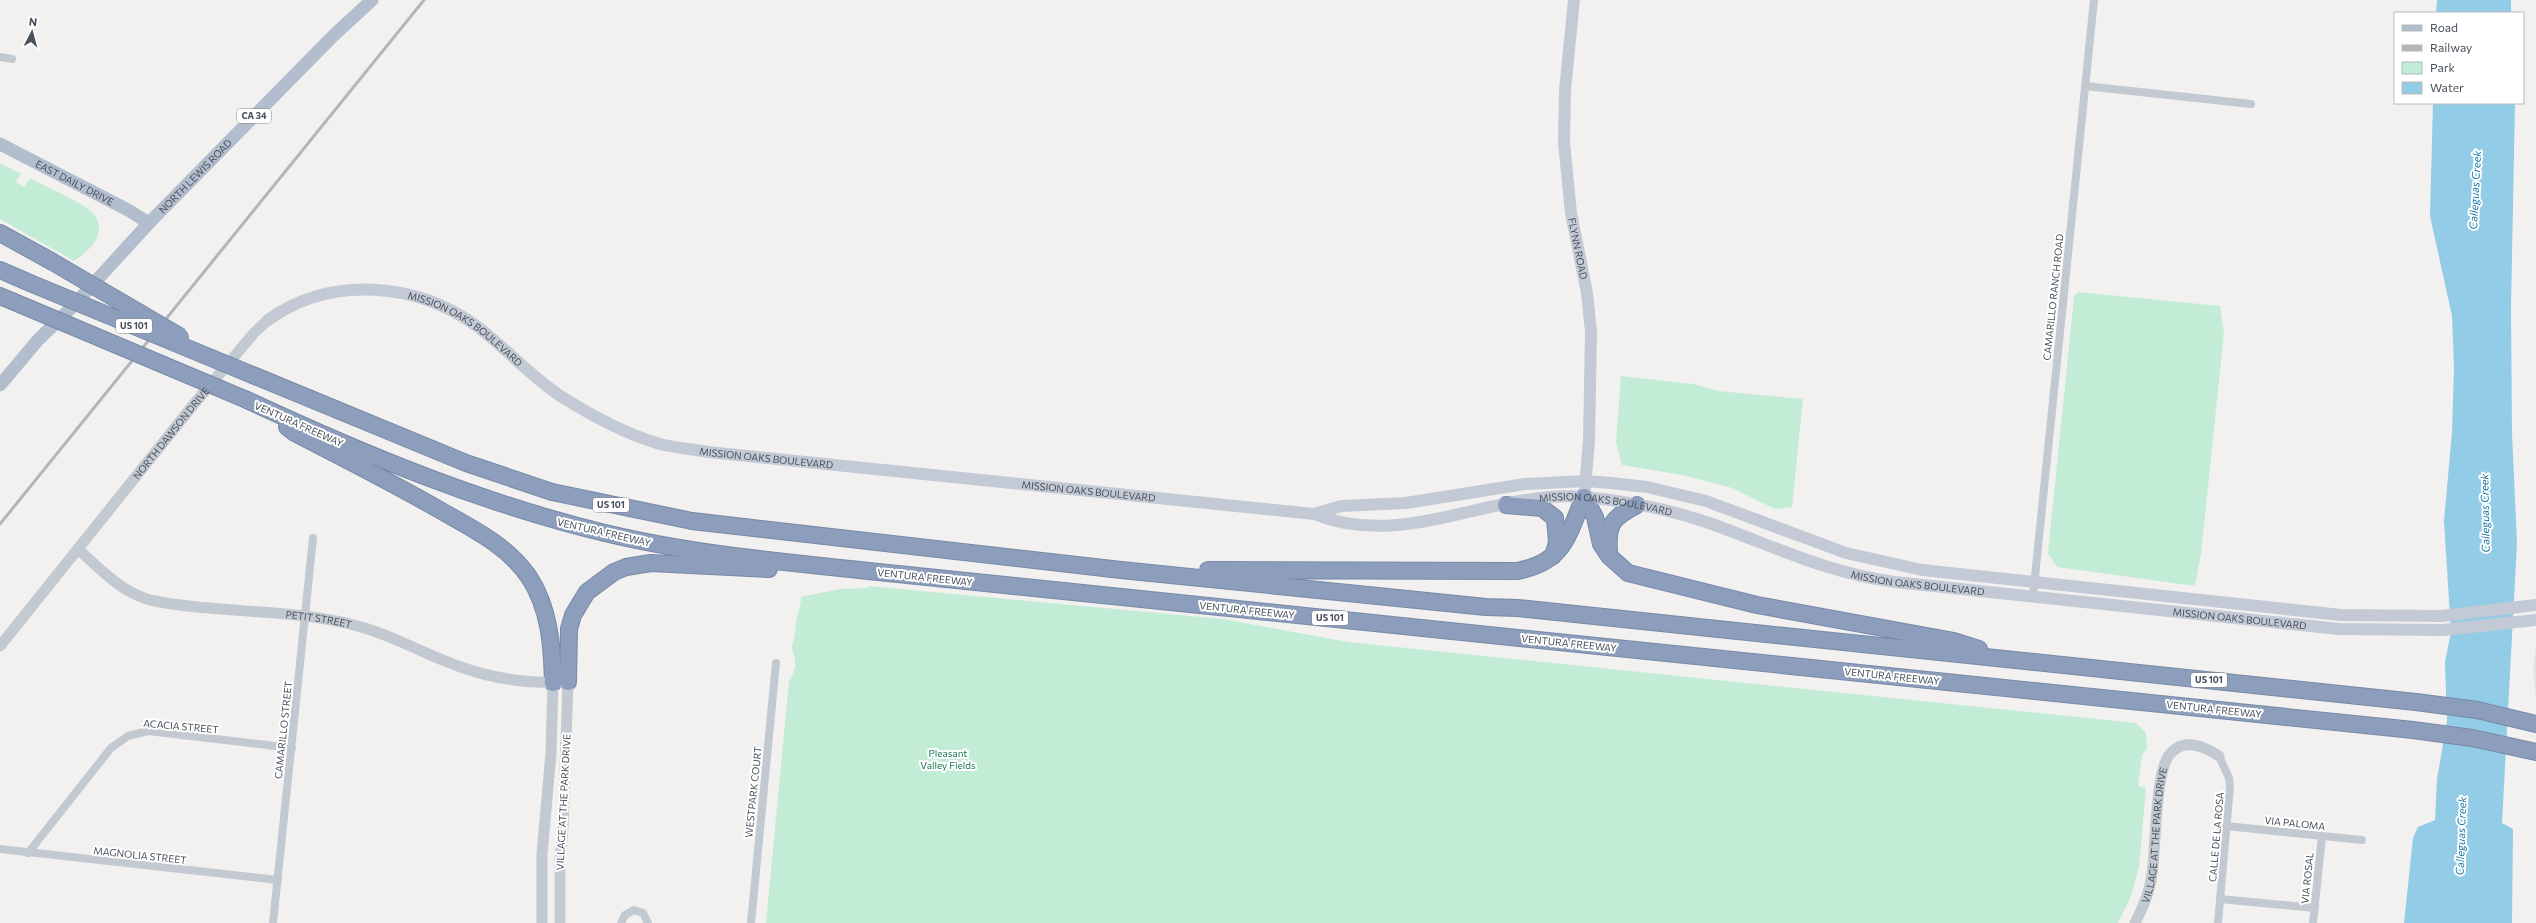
<svg xmlns="http://www.w3.org/2000/svg" width="2536" height="923" font-family="Commissioner,sans-serif">
<style>
.education{fill:#e3e2e1}
.green{fill:#c3ecd7}
.water{fill:#93cce6}
.lines{fill:none;stroke-linecap:round;stroke-linejoin:round}
.motorway-casing{stroke:#7789a7;stroke-width:18}
.minor{stroke:#c2c9d1;stroke-width:8}
.tertiary{stroke:#c2c9d1;stroke-width:11}
.secondary{stroke:#c3cad5;stroke-width:12}
.primary{stroke:#b2bdcd;stroke-width:13}
.motorway{stroke:#8c9ebb;stroke-width:16}
.rail{stroke:#b3b5ba;stroke-width:3}
.motorway-bridge-casing{stroke:#7789a7;stroke-width:18;stroke-linecap:butt}
.motorway-bridge{stroke:#8c9ebb;stroke-width:16}
.labels{text-anchor:middle;stroke-width:4;stroke-linejoin:round;paint-order:stroke}
.shield{fill:#fff;stroke:#80858d;stroke-width:1}
.shield-label{font-size:9px;font-weight:bold;fill:#49515c}
.street-label{font-size:10px;fill:#49515c;stroke:#fff}
.park-label{font-size:10px;fill:#1e7955;stroke:#fff}
.water-label{font-size:11px;font-style:italic;fill:#1776a2;stroke:#fff}
</style>
<rect width="100%" height="100%" fill="#f2f1f0"/>
<path class="education" d="M 2536,644 L 2536,700 L 2533,671 Z"/>
<path class="green" d="M 0,163 L 21,174 L 16,182 L 24,187 L 30,178 C 43,185 83,203 92,212 C 110,231 90,251 74,261 L 0,219 Z
M 2078,292 L 2220,306 L 2224,333 L 2201,554 L 2195,586 L 2057,567 L 2048,553 L 2074,297 Z
M 1621,376 L 1693,384 L 1718,391 L 1803,399 L 1792,507 L 1775,509 L 1732,488 L 1682,475 L 1622,465 L 1616,443 Z
M 868,586 L 1223,619 L 1348,642 L 2136,723 L 2146,733 L 2147,749 L 2142,755 L 2138,786 L 2146,788 L 2139,867 L 2131,896 L 2118,923 L 766,923 L 789,681 C 796,670 798,660 791,648 C 796,637 795,627 797,616 C 799,609 801,605 801,597 L 840,589 L 868,588 Z"/>
<path class="water" d="M 2437,0 L 2511,0 L 2511,13 L 2436,13 Z
M 2433,103 L 2515,103 L 2511,308 L 2512,434 L 2517,543 L 2502,823 L 2513,829 L 2512,923 L 2404,923 L 2413,838 L 2418,827 L 2435,820 L 2437,779 L 2447,721 L 2445,662 L 2451,632 L 2444,521 L 2452,432 L 2454,368 L 2452,316 L 2430,216 Z"/>
<g class="lines">
<defs>
<path id="motorway" d="M 0,233 L 51,261
M 0,270 L 30,283
M 0,296 L 12,301
M 238,369 L 466,463 L 552,492 L 692,521 L 1121,570 L 1486,607 L 1518,608 L 2416,702 L 2477,710 L 2536,724
M 247,400 C 363,454 481,503 605,533 C 688,553 774,561 859,570 L 2413,730 L 2472,738 L 2536,752
M 287,427 L 295,433 C 343,458 391,482 438,509 C 471,528 506,544 529,577 C 550,609 552,646 553,683
M 1584,497 L 1595,517 L 1601,544 L 1609,556 L 1628,573 L 1757,605 L 1954,641 L 1979,649
M 1506,505 L 1542,508 L 1555,518 L 1557,543 L 1553,556
M 1609,552 C 1607,524 1612,518 1637,505
M 1208,570 L 1518,571 C 1565,561 1567,537 1584,497
M 568,682 L 569,629 L 573,615 L 587,592 L 614,572 L 626,567 L 651,563 L 769,569"/>
</defs>
<use href="#motorway" class="motorway-casing"/>
<path class="minor" d="M 0,57 L 12,59
M 2085,86 L 2251,104
M 2033,596 L 2094,0
M 2226,826 L 2362,840
M 0,849 L 278,880
M 28,853 L 111,748 L 128,736 L 148,731 L 292,748
M 2220,899 L 2315,908
M 273,923 L 313,538
M 621,923 L 625,915 L 634,910 L 643,913 L 648,923
M 751,923 L 776,663
M 2218,923 L 2230,786 L 2229,778 L 2219,756
M 2313,923 L 2322,836"/>
<g class="tertiary">
<path id="s1" d="M 78,549 C 100,569 121,592 150,600 C 217,614 288,608 354,625 C 391,634 423,654 458,666 C 493,679 530,684 568,682 L 563,827 L 560,860 L 560,923"/>
<path id="s2" d="M 0,646 L 194,404 L 254,333 L 268,320"/>
<path d="M 542,923 L 542,854 L 551,753 L 553,683"/>
<path id="s3" d="M 2135,923 C 2143,908 2150,891 2152,874 C 2156,849 2155,770 2170,754 C 2184,737 2204,746 2219,756"/>
</g>
<g class="secondary">
<path id="s4" d="M 1574,0 L 1565,90 L 1564,143 L 1571,213 L 1587,293 L 1591,332 L 1589,440 L 1585,488"/>
<path id="s5" d="M 268,320 C 331,275 417,282 478,327 C 507,349 531,377 562,397 C 592,416 626,434 660,444 C 676,448 692,449 708,452 L 1314,514 C 1405,551 1493,489 1585,497 C 1627,501 1672,510 1712,524 C 1773,546 1830,574 1895,582 L 2339,629 L 2443,630 L 2536,620"/>
<path d="M 1314,514 L 1341,506 L 1406,503 L 1525,484 L 1586,481 L 1611,483 L 1647,487 L 1706,501 L 1846,553 L 1922,570 L 2341,615 L 2442,616 L 2536,605"/>
</g>
<g class="primary">
<path id="s6" d="M 0,144 L 128,210 L 149,223"/>
<path id="s7" d="M 0,385 L 38,340 L 73,306 L 149,223 L 333,36 L 372,0"/>
</g>
<use href="#motorway" class="motorway"/>
<path class="rail" d="M 0,524 L 424,0"/>
<defs>
<path id="motorway-bridge" d="M 51,261 L 181,337
M 30,283 L 238,369
M 12,301 L 247,400"/>
</defs>
<use href="#motorway-bridge" class="motorway-bridge-casing"/>
<use href="#motorway-bridge" class="motorway-bridge"/>
</g>
<g class="labels">
<g class="shield">
<rect x="237" y="109" width="34" height="14" rx="3"/>
<rect x="116" y="319" width="36" height="14" rx="3"/>
<rect x="593" y="498" width="36" height="14" rx="3"/>
<rect x="1312" y="611" width="36" height="14" rx="3"/>
<rect x="2191" y="673" width="36" height="14" rx="3"/>
</g>
<g class="shield-label">
<text x="254" y="119">CA 34</text>
<text x="134" y="329">US 101</text>
<text x="611" y="508">US 101</text>
<text x="1330" y="621">US 101</text>
<text x="2209" y="683">US 101</text>
</g>
<g class="street-label">
<text dy="4" stroke="none"><textPath href="#s7" startOffset="286">NORTH LEWIS ROAD</textPath></text>
<text dy="4" stroke="none"><textPath href="#s6" startOffset="84">EAST DAILY DRIVE</textPath></text>
<text dy="4" stroke="none"><textPath href="#s4" startOffset="250">FLYNN ROAD</textPath></text>
<text transform="translate(2053 297) rotate(-84)" y="4">CAMARILLO RANCH ROAD</text>
<text dy="4" stroke="none"><textPath href="#s5" startOffset="214">MISSION OAKS BOULEVARD</textPath></text>
<text transform="translate(299 424) rotate(24)" y="4">VENTURA FREEWAY</text>
<text dy="4" stroke="none"><textPath href="#s2" startOffset="273">NORTH DAWSON DRIVE</textPath></text>
<text dy="4" stroke="none"><textPath href="#s5" startOffset="550">MISSION OAKS BOULEVARD</textPath></text>
<text dy="4" stroke="none"><textPath href="#s5" startOffset="874">MISSION OAKS BOULEVARD</textPath></text>
<text dy="4" stroke="none"><textPath href="#s5" startOffset="1397">MISSION OAKS BOULEVARD</textPath></text>
<text transform="translate(604 532) rotate(13)" y="4">VENTURA FREEWAY</text>
<text transform="translate(925 577) rotate(6)" y="4">VENTURA FREEWAY</text>
<text dy="4" stroke="none"><textPath href="#s5" startOffset="1721">MISSION OAKS BOULEVARD</textPath></text>
<text transform="translate(1247 610) rotate(6)" y="4">VENTURA FREEWAY</text>
<text dy="4" stroke="none"><textPath href="#s5" startOffset="2045">MISSION OAKS BOULEVARD</textPath></text>
<text dy="4" stroke="none"><textPath href="#s1" startOffset="259">PETIT STREET</textPath></text>
<text transform="translate(1569 643) rotate(6)" y="4">VENTURA FREEWAY</text>
<text transform="translate(1892 676) rotate(6)" y="4">VENTURA FREEWAY</text>
<text transform="translate(2214 709) rotate(6)" y="4">VENTURA FREEWAY</text>
<text transform="translate(181 726) rotate(5)" y="4">ACACIA STREET</text>
<text transform="translate(283 730) rotate(-84)" y="4">CAMARILLO STREET</text>
<text transform="translate(753 792) rotate(-84)" y="4">WESTPARK COURT</text>
<text transform="translate(563 802) rotate(-87)" y="4">VILLAGE AT THE PARK DRIVE</text>
<text transform="translate(2295 823) rotate(6)" y="4">VIA PALOMA</text>
<text dy="4" stroke="none"><textPath href="#s3" startOffset="91">VILLAGE AT THE PARK DRIVE</textPath></text>
<text transform="translate(2216 837) rotate(-85)" y="4">CALLE DE LA ROSA</text>
<text transform="translate(140 855) rotate(6)" y="4">MAGNOLIA STREET</text>
<text transform="translate(2307 878) rotate(-84)" y="4">VIA ROSAL</text>
</g>
<g class="park-label">
<text x="948" y="757">Pleasant<tspan x="948" dy="12">Valley Fields</tspan></text>
</g>
<g class="water-label">
<text transform="translate(2475 190) rotate(-87)" y="4">Calleguas Creek</text>
<text transform="translate(2485 513) rotate(-91)" y="4">Calleguas Creek</text>
<text transform="translate(2461 836) rotate(-88)" y="4">Calleguas Creek</text>
</g>
</g>
<rect x="2394" y="12" width="130" height="92" fill="#ffffff" stroke="#b6b9be"/>
<rect x="2402" y="25" width="20" height="6" fill="#b2bdcd" stroke="#b6b9be"/>
<text x="2430" y="32" font-size="12" fill="#49515c">Road</text>
<rect x="2402" y="45" width="20" height="6" fill="#b3b5ba" stroke="#b6b9be"/>
<text x="2430" y="52" font-size="12" fill="#49515c">Railway</text>
<rect x="2402" y="62" width="20" height="12" fill="#c3ecd7" stroke="#b6b9be"/>
<text x="2430" y="72" font-size="12" fill="#49515c">Park</text>
<rect x="2402" y="82" width="20" height="12" fill="#93cce6" stroke="#b6b9be"/>
<text x="2430" y="92" font-size="12" fill="#49515c">Water</text>
<g transform="translate(32 32) rotate(6)" stroke="#ffffff" stroke-width="3" paint-order="stroke">
<path d="M0-3L7 15L0 10L-7 15Z" fill="#49515c"/>
<text y="-6" font-size="11" font-weight="bold" text-anchor="middle" fill="#49515c">N</text>
</g>
</svg>
